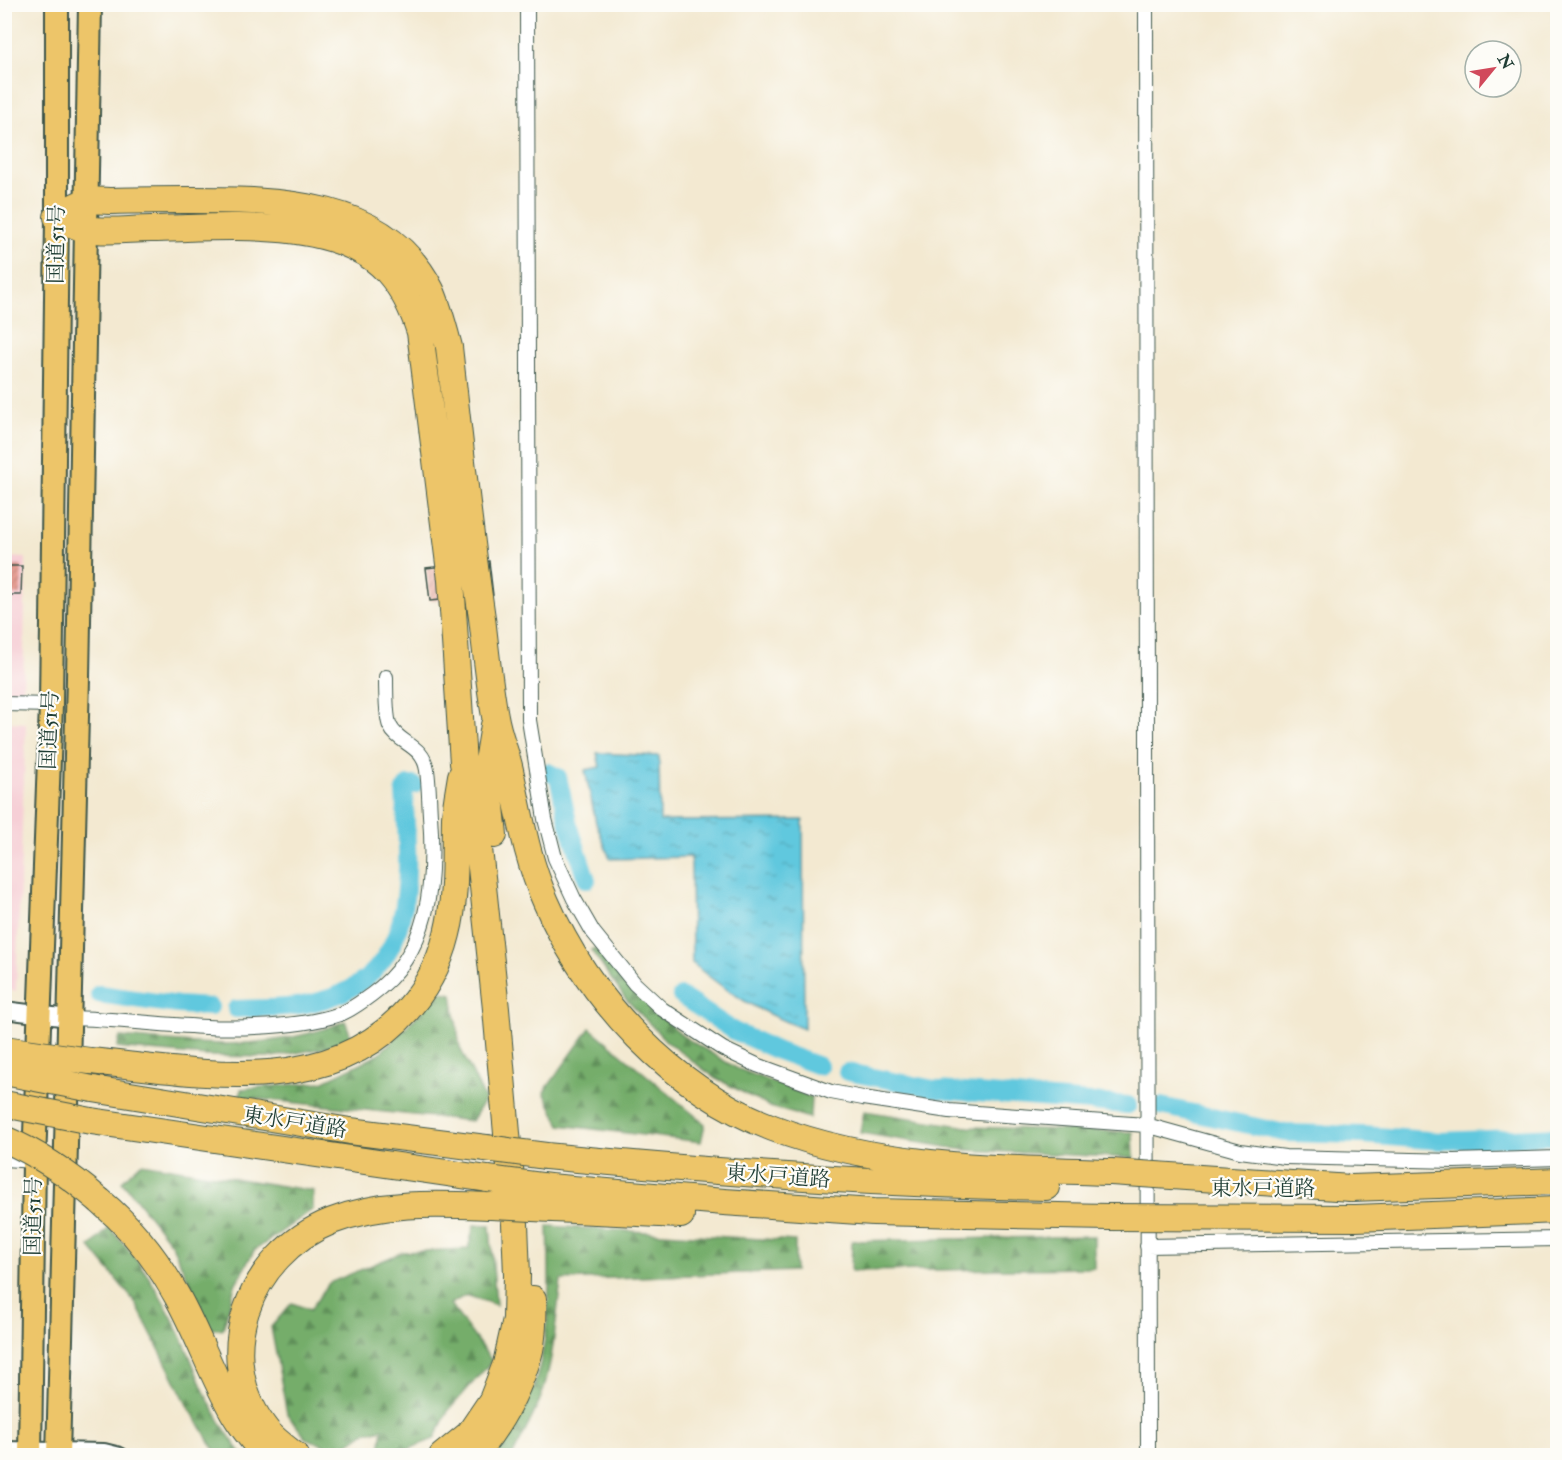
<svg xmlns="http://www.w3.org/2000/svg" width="1562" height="1460" font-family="'IM FELL Double Pica','Noto Serif JP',serif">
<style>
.built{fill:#f6cfd6}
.forest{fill:url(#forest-firs);stroke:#4a7550;stroke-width:1.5}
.water{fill:url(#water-ripples);stroke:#408289;stroke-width:1.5}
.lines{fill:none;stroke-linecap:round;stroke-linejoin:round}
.canal{stroke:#61c8de;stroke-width:18}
.building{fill:url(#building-hatch)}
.minor-casing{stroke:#3f574c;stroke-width:16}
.tertiary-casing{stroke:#3f574c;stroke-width:20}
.trunk-casing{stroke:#3f574c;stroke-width:26}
.motorway-casing{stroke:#3f574c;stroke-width:28}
.minor{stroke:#fff;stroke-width:14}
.tertiary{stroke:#fff;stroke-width:16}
.trunk{stroke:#edc569;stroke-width:22}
.motorway{stroke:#edc569;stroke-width:26}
.motorway-bridge-casing{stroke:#3f574c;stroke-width:28;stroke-linecap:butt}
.motorway-bridge{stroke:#edc569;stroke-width:26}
.labels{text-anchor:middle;stroke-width:4.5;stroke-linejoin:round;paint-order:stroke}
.street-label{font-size:21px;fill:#1f3d34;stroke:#fdfcf7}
</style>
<defs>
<pattern id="forest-firs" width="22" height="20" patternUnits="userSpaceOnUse" patternTransform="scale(1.5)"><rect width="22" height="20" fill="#75ad6b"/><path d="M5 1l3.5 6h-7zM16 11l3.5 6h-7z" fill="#5f8e59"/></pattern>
<pattern id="water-ripples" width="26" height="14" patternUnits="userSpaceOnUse" patternTransform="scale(1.5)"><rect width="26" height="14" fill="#61c8de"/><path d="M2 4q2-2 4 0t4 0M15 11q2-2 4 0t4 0" fill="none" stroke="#4fa4b5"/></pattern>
<pattern id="building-hatch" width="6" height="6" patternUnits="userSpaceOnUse" patternTransform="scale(1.5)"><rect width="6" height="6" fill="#e69c91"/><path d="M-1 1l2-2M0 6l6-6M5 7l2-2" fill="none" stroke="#ba8077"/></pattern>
</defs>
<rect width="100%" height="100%" fill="#fdfcf7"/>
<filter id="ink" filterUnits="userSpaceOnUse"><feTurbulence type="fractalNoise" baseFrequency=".0167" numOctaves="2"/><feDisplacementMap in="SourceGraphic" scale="12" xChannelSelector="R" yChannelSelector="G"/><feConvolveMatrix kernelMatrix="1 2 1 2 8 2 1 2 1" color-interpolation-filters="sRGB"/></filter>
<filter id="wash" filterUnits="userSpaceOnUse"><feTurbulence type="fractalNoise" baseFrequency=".008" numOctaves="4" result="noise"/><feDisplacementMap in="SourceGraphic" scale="24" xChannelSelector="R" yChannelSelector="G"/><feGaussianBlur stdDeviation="1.35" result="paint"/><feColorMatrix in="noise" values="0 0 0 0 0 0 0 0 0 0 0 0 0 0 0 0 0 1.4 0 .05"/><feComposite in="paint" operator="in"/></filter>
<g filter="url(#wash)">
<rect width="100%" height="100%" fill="#f3e9d1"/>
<path class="built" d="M 5,557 L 26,558 L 23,696 L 5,696 Z
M 5,722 L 26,723 L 16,991 L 4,989 Z"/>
<path class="forest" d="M 595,948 L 632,990 L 684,1037 L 736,1068 L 811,1097 L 810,1118 L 770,1107 L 714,1077 L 667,1042 L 624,997 L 591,950 Z
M 441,992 L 452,994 L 460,1048 L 485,1099 L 472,1121 L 240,1097 L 241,1089 L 322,1082 L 378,1055 Z
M 345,1021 L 351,1036 L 324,1048 L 272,1057 L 206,1056 L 117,1048 L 120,1037 C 199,1044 269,1053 345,1021 Z
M 590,1028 L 705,1124 L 701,1142 L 560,1125 L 544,1092 Z
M 864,1111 L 968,1127 L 1133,1132 L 1134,1158 L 965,1150 L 860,1133 Z
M 141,1163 L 313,1191 L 313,1209 L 254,1251 L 235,1285 L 223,1329 L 211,1329 L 172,1245 L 122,1181 Z
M 474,1225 L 490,1226 L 496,1305 L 466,1295 L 450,1304 L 492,1361 L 448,1411 L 434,1439 L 406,1450 L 380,1451 L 383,1429 L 364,1433 L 338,1451 L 306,1438 L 287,1414 L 271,1327 L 292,1303 L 310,1310 L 329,1283 L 403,1252 L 468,1249 Z
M 548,1226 L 795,1241 L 795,1271 L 561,1280 C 556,1318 554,1355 543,1391 C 536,1413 523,1435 513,1455 L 494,1455 C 551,1394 551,1305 548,1226 Z
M 109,1228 C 140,1259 161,1294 180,1334 C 189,1352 195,1371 203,1389 C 214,1413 227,1435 243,1455 L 218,1455 L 188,1406 L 135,1302 L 90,1247 Z
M 1094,1236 L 1094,1268 L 851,1271 L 852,1241 Z"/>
<path class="water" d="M 597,753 L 659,756 L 660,821 L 803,820 L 804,1029 C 760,1013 728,993 692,963 L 691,857 L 610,859 L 596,823 L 585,770 L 600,767 Z"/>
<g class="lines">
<path class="canal" d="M 548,772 L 558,777 L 568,822 L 587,880
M 99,994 L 178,1005 L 210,1007
M 681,996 L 734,1031 L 778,1051 L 819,1066
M 236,1009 C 265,1008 295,1009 323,1000 C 421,972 409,871 404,791 L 408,785 L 414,785
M 847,1072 L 939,1090 L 1128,1105
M 1161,1106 L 1285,1133 L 1363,1135 L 1441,1141 L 1558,1136"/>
</g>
<g id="blocks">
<path class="building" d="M 489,561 L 493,595 L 430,601 L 426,568 Z
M 4,566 L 22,566 L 21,595 L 4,595 Z"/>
</g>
</g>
<g filter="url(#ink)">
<use href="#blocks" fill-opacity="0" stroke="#3f574c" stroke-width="1.5"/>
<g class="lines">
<defs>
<path id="minor" d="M 527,4 L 529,720 L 545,819 L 555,858 L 574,899 L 593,932 L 635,984 L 662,1009 L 723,1049 L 757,1065 L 831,1092 L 863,1098 L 949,1111 L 1146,1125 L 1240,1151 L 1285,1157 L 1454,1161 L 1558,1158
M 1146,4 L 1148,1456
M 4,704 L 51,705
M 69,1018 C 130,1019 194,1030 255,1027 C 282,1026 314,1023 340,1014 C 351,1010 361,1002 371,995 C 431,952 435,883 430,815 C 429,800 429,785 427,770 C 423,744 398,744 390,726 C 386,718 386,687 386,677
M 4,1159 L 34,1161
M 1147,1246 L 1558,1239"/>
<path id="tertiary" d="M 4,1010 L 69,1018
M 4,1450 L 104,1452 L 120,1456"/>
<path id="trunk" d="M 30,1456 L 34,1161 L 51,705 L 57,217 L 57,4
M 58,1456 L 78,678 L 90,4"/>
<path id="motorway" d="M 57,217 C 66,212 75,205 85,202 C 93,199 104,201 112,201 C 136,200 161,200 185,200 C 273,200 385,198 431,290 C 439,308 444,328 449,347 C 459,437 469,528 482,618 C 486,651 489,684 495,716 C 498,735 506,752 510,770 C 520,815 527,860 546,902 C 588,999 673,1090 773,1128 C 877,1168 1001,1169 1111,1172
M 57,217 C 66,221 77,228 86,229 C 107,233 130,229 151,229 C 221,228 337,215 388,272 C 403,289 413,310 420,332 L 451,580 L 463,763 L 475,811 L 496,1009 L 515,1224 L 517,1275 L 516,1319 L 506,1364 L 492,1400 L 469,1434 L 442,1456
M 494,835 L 487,768 L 494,725
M 90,1061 C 191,1071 317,1099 398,1020 C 422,996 439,967 447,934 C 457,895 454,856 455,817 C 456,803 459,789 461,776
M 93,1089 L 350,1131 L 486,1148
M 91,1121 L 488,1179
M 546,1156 C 712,1172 879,1185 1046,1187
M 549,1187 L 724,1202 L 873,1212 L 1108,1217
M 1351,1188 L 1558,1181
M 100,1201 C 132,1228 157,1259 177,1296 C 198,1334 212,1375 233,1412 C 242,1428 254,1442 266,1456
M 553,1209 L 681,1215
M 296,1456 C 286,1448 276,1441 268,1432 C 208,1358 248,1254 332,1221 C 384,1201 437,1204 491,1206
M 473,1456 C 499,1427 518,1391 529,1354 C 533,1340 534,1314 533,1299"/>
</defs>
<use href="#minor" class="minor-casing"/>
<use href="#tertiary" class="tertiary-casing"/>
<use href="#trunk" class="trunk-casing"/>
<use href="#motorway" class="motorway-casing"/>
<use href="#minor" class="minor"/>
<use href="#tertiary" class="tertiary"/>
<use href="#trunk" class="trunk"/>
<use href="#motorway" class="motorway"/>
<defs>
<path id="motorway-bridge" d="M 4,1049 L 90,1061
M 4,1072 L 93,1089
M 4,1104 L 91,1121
M 4,1139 C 40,1154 71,1176 100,1201
M 486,1148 L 546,1156
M 1111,1172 L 1351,1188
M 488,1179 L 549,1187
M 491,1206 L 553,1209
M 1108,1217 L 1356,1218 L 1558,1210"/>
</defs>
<use href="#motorway-bridge" class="motorway-bridge-casing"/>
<use href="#motorway-bridge" class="motorway-bridge"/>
</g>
</g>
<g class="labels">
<g class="street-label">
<text transform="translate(56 244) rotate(-89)" y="7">国道51号</text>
<text transform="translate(49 730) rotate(-88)" y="7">国道51号</text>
<text transform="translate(295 1122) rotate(9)" y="7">東水戸道路</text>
<text transform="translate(778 1176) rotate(4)" y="7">東水戸道路</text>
<text x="1263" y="1195">東水戸道路</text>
<text transform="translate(33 1216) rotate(-89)" y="7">国道51号</text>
</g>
</g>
<rect width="1562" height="1460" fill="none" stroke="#fdfcf7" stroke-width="24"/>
<g transform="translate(1493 69) rotate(60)"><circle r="28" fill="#fdfcf7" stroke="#a4b0a9" stroke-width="1.5"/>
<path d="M0-4.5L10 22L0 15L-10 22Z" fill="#d1495b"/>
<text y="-9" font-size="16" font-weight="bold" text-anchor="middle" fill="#1f3d34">N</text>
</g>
</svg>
